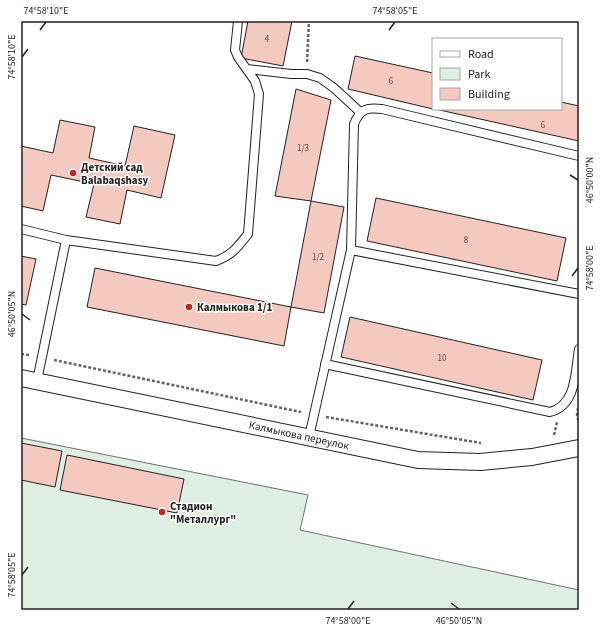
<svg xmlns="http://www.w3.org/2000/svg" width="600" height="631" font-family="'Source Sans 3',sans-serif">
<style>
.green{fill:#e0efe3;stroke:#6f6f6f}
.building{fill:#f3c9c0;stroke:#222}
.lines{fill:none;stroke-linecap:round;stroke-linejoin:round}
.service-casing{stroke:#222;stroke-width:10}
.minor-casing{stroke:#222;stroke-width:18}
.path{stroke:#646464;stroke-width:2.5;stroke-dasharray:3 2;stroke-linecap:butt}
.service{stroke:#fff;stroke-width:8}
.minor{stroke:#fff;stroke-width:16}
.ticks{fill:none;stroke:#222;stroke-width:1.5}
.poi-dot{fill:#c62828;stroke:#fff;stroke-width:1.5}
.labels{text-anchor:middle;stroke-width:3;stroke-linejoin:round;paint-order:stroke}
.number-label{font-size:9px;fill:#564c4a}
.poi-label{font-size:11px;font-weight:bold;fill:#222;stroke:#fff;text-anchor:start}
.street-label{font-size:11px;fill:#222;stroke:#fff}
.neatline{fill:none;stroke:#222;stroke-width:1.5}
.ticks-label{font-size:10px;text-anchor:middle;fill:#222}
</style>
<rect width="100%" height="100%" fill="#fff"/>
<path class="green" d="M 21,438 L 308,495 L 300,530 L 579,590 L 579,610 L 21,610 Z"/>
<path class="building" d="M 248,21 L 292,21 L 283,66 L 241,58 Z
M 355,56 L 433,73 L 433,109 L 348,89 Z
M 296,89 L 331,100 L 311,201 L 275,196 Z
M 561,102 L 579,106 L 579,141 L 435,109 L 561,109 Z
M 60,120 L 95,127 L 89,158 L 125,166 L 134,126 L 175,135 L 161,198 L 127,190 L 120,224 L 86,217 L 94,184 L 51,175 L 43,211 L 21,206 L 21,146 L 53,153 Z
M 376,198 L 566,238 L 557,281 L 367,241 Z
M 311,201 L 344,207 L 324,313 L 291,307 Z
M 21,256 L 36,259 L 26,305 L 21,304 Z
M 95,268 L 291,307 L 284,346 L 87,307 Z
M 350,317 L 542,360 L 533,400 L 341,357 Z
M 21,443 L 62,451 L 55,487 L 21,480 Z
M 67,455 L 184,479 L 177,513 L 60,490 Z"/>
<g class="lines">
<defs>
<path id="service" d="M 247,69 L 291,74 L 307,74 L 320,78 L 334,88 L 360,112
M 21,229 L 66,240 L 37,381
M 66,240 L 216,261 C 232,255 237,248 248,234 L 259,94 L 255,81 L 238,57 L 235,50 L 238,21
M 351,250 L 579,294
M 325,364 L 550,412 C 577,405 575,372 579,349
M 309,437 L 351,250 L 354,124 C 360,109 367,107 382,109 L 579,156"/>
<path id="minor" d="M 21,378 L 418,460 L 480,462 L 532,457 L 579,448"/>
</defs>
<use href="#service" class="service-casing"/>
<use href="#minor" class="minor-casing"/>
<path class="path" d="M 307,62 L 309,21
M 21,354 L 29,355
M 54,360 L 301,412
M 578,408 L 577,415 L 579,423
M 326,417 L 481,443
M 554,435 L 557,422"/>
<use href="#service" class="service"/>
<use href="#minor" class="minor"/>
</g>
<path class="ticks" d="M 40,30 L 46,22M 389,30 L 395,22M 22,57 L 28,49M 570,175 L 578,180M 572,276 L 578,268M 22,314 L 30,320M 22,575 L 28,567M 451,603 L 459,609M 348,609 L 354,601"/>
<g class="poi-dot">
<circle cx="73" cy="173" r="4"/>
<circle cx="189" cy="307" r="4"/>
<circle cx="162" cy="512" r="4"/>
</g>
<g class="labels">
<g class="number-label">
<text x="267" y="42">4</text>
<text x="391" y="84">6</text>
<text x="543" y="128">6</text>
<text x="303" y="151">1/3</text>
<text x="466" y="243">8</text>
<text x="318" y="260">1/2</text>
<text x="442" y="361">10</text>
</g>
<g class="poi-label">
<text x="81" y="171">Детский сад<tspan x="81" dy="13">Balabaqshasy</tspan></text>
<text x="197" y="311">Калмыкова 1/1</text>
<text x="170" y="510">Стадион<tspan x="170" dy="13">"Металлург"</tspan></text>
</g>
<g class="street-label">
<text transform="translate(299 435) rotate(12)" y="4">Калмыкова переулок</text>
</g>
</g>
<rect width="600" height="631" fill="none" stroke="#ffffff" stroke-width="44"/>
<rect x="432" y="38" width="130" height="72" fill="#ffffff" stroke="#a7a7a7"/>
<rect x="440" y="51" width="20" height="6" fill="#ffffff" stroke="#a7a7a7"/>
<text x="468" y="58" font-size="12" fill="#222222">Road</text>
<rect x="440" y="68" width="20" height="12" fill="#e0efe3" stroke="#a7a7a7"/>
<text x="468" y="78" font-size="12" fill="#222222">Park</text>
<rect x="440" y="88" width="20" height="12" fill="#f3c9c0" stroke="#a7a7a7"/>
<text x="468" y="98" font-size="12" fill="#222222">Building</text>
<rect x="22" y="22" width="556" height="587" class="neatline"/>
<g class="ticks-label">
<text x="46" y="14">74°58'10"E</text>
<text x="395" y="14">74°58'05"E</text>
<text transform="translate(11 57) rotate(-90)" y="4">74°58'10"E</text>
<text transform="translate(589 180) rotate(-90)" y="4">46°50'00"N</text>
<text transform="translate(589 268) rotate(-90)" y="4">74°58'00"E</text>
<text transform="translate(11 314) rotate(-90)" y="4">46°50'05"N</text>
<text transform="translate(11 575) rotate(-90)" y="4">74°58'05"E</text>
<text x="348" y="624">74°58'00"E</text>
<text x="459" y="624">46°50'05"N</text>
</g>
</svg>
